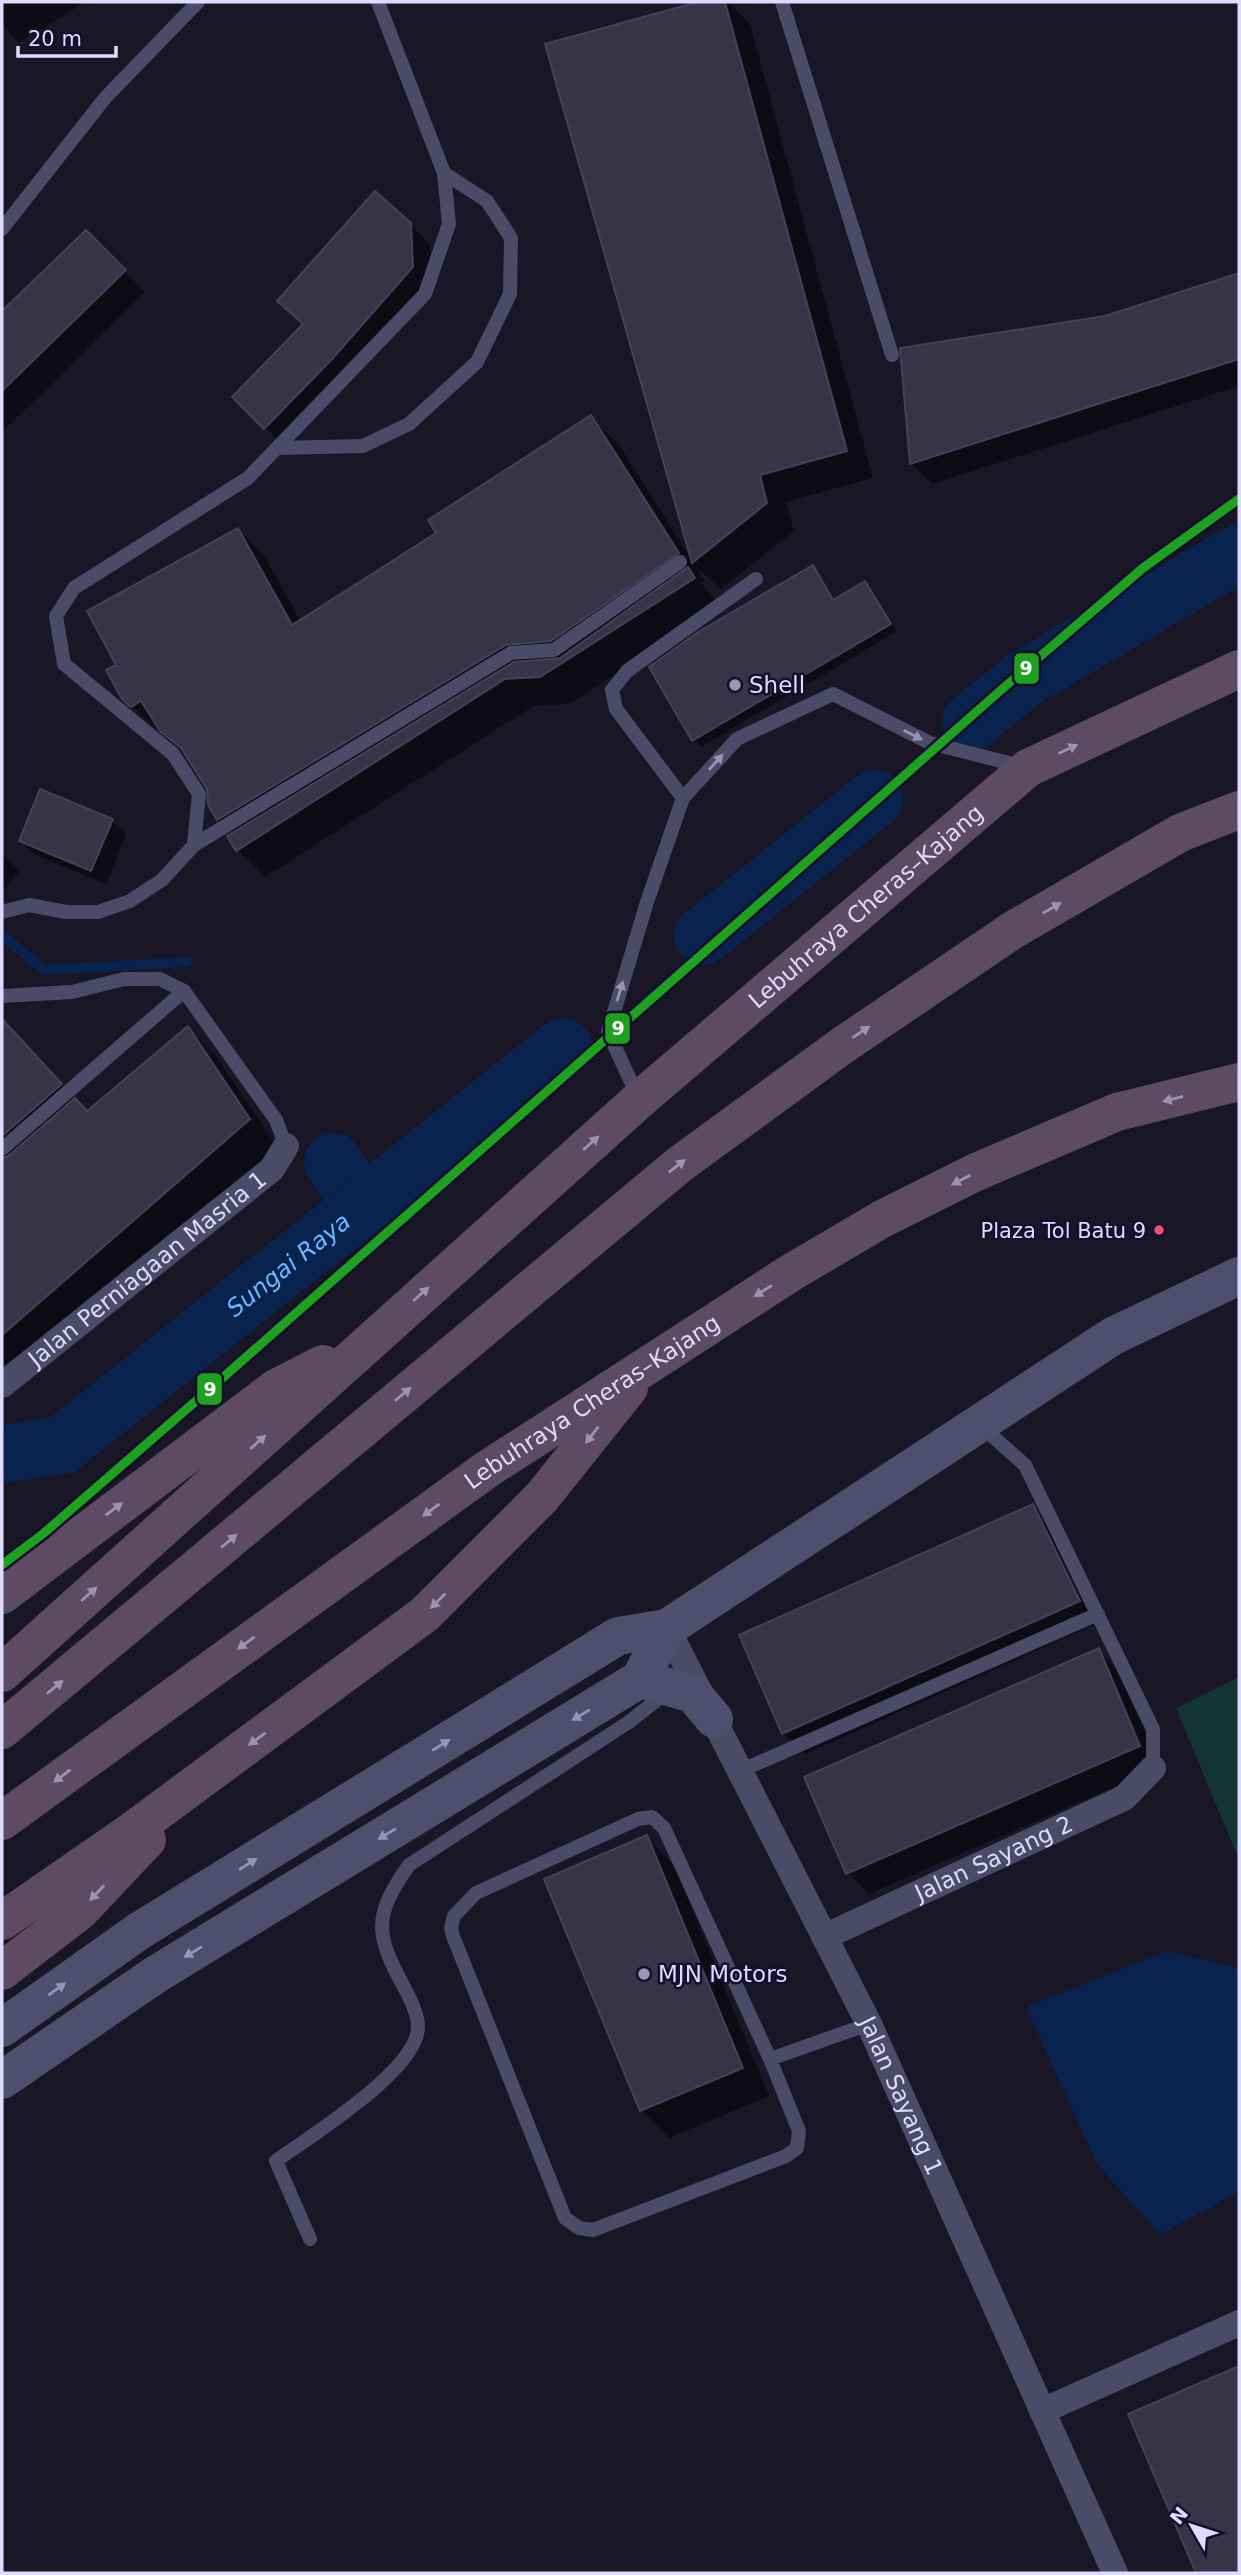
<svg xmlns="http://www.w3.org/2000/svg" width="1241" height="2575" font-family="'DejaVu Sans',sans-serif">
<style>
.green{fill:#133334}
.water{fill:#0a224e}
.shadow{fill:#0007}
.lines{fill:none;stroke-linecap:round;stroke-linejoin:round}
.stream{stroke:#0a224e;stroke-width:10}
.river{stroke:#0a224e;stroke-width:58}
.building{fill:#383447;stroke:#454159;stroke-width:2}
.lane{stroke:#4c4b67;stroke-width:14}
.street{stroke:#4c4b67;stroke-width:26}
.secondary{stroke:#504e6d;stroke-width:38}
.highway{stroke:#5d4b64;stroke-width:38}
.metro-1-casing{stroke:#140f2d;stroke-width:14}
.metro-1{stroke:#20a020;stroke-width:9}
.oneway{fill:#9693b3}
.oneway2{fill:#9e93b2}
.oneway3{fill:#9894b6}
.poi-dot{fill:#9a96b3;stroke:#140f2d;stroke-width:2.5}
.bus-dot{fill:#f44d6c;stroke:#140f2d;stroke-width:2.5}
.labels{text-anchor:middle;stroke-width:5;stroke-linejoin:round;paint-order:stroke}
.bus-label{font-size:21px;fill:#dfdbff;stroke:#140f2d;text-anchor:end}
.poi-label{font-size:23px;fill:#dfdbff;stroke:#140f2d;text-anchor:start}
.street-label{font-size:23px;fill:#dfdbff;stroke:#140f2d}
.water-label{font-size:24px;font-style:italic;fill:#69b9ff;stroke:#140f2d}
.line-badge{stroke:#140f2d;stroke-width:2.5}
.badge-label{font-size:19px;text-anchor:middle;font-weight:bold;fill:#fff}
</style>
<rect width="100%" height="100%" fill="#191626"/>
<path class="green" d="M 1239,1677 L 1239,1860 L 1176,1708 Z"/>
<path class="water" d="M 1167,1951 L 1239,1968 L 1239,2192 L 1160,2234 L 1097,2164 L 1026,2007 Z"/>
<path class="shadow" d="M 2,2 L 85,2 L 19,43 L 2,25 Z
M 704,2 L 728,2 L 750,24 L 873,478 L 786,502 L 794,531 L 721,589 L 695,566 L 705,581 L 701,583 L 721,606 L 569,704 L 533,706 L 265,877 L 238,850 L 234,834 L 218,819 L 209,788 L 188,756 L 123,698 L 119,665 L 238,530 L 265,557 L 301,622 L 439,534 L 591,417 L 619,445 L 693,562 L 548,45 Z
M 410,224 L 430,244 L 432,286 L 284,446 L 234,397 L 304,325 L 279,301 Z
M 86,232 L 145,292 L 2,432 L 2,314 Z
M 1239,272 L 1239,386 L 932,484 L 911,463 L 1106,318 Z
M 813,567 L 835,601 L 865,583 L 897,631 L 701,747 L 694,740 Z
M 41,792 L 112,821 L 126,835 L 106,884 L 35,855 L 21,841 Z
M 2,853 L 20,871 L 2,892 Z
M 2,1019 L 88,1112 L 188,1028 L 215,1055 L 277,1147 L 2,1386 Z
M 1033,1506 L 1054,1527 L 1100,1622 L 805,1754 L 783,1733 Z
M 1098,1650 L 1119,1672 L 1160,1767 L 869,1894 L 848,1873 Z
M 646,1838 L 674,1865 L 769,2096 L 669,2138 L 641,2110 L 546,1880 Z
M 1239,2368 L 1239,2573 L 1197,2573 L 1131,2415 Z"/>
<g class="lines">
<path class="stream" d="M 2,935 L 44,970 L 187,962"/>
<g class="river">
<path d="M 971,722 L 1024,679 L 1239,553"/>
<path d="M 703,936 L 874,799"/>
<path d="M 333,1162 L 364,1205"/>
<path id="s1" d="M 2,1454 L 62,1445 L 563,1047"/>
</g>
</g>
<path class="building" d="M 698,2 L 725,2 L 847,451 L 760,475 L 767,503 L 692,563 L 545,44 Z
M 375,191 L 411,223 L 413,267 L 333,358 L 264,429 L 232,397 L 303,324 L 277,301 Z
M 86,230 L 126,270 L 2,391 L 2,311 Z
M 1239,273 L 1239,359 L 910,464 L 900,348 L 1105,316 Z
M 591,415 L 679,553 L 551,641 L 506,645 L 217,820 L 208,805 L 207,789 L 181,748 L 160,731 L 141,701 L 131,707 L 122,699 L 106,670 L 116,665 L 87,611 L 238,528 L 292,625 L 436,533 L 428,520 Z
M 813,565 L 833,600 L 865,581 L 891,624 L 692,741 L 649,667 L 698,632 Z
M 688,567 L 695,578 L 540,677 L 505,679 L 236,851 L 227,836 L 514,662 L 560,658 Z
M 40,789 L 113,819 L 91,871 L 19,841 Z
M 2,1019 L 62,1084 L 2,1136 Z
M 188,1026 L 250,1119 L 2,1335 L 2,1158 L 8,1156 L 75,1098 L 87,1111 Z
M 1033,1504 L 1080,1601 L 782,1734 L 739,1635 Z
M 1099,1648 L 1140,1746 L 846,1874 L 804,1777 Z
M 647,1835 L 743,2068 L 640,2111 L 544,1879 Z
M 1239,2366 L 1239,2573 L 1196,2573 L 1128,2414 Z"/>
<g class="lines">
<path class="lane" d="M 782,2 L 892,355
M 2,229 L 105,98 L 198,2
M 277,448 L 363,446 L 409,424 L 477,362 L 510,294 L 511,238 L 487,201 L 444,173
M 683,798 L 616,709 L 612,690 L 627,671 L 756,579
M 194,845 L 511,653 L 554,650 L 680,562
M 2,912 L 29,905 L 66,912 L 98,912 L 130,901 L 162,880 L 194,845 L 199,794 L 173,754 L 64,664 L 56,616 L 74,588 L 248,478 L 425,294 L 449,224 L 444,173 L 378,2
M 2,996 L 72,992 L 124,979 L 160,979 L 184,991 L 276,1120 L 286,1146
M 639,1099 L 608,1032 L 647,902 L 683,798 L 737,739 L 833,694 L 930,743 L 1021,766
M 2,1149 L 184,991
M 981,1426 L 1025,1465 L 1153,1729 L 1153,1768
M 740,1771 L 1098,1614
M 770,2059 L 664,1828 L 652,1817 L 638,1819 L 476,1893 L 454,1916 L 451,1928 L 453,1936 L 565,2218 L 579,2228 L 593,2230 L 786,2156 L 797,2148 L 799,2131 L 770,2059 L 869,2024
M 310,2239 L 276,2161 C 309,2137 418,2070 418,2027 C 418,2014 410,1998 404,1987 C 375,1934 373,1916 409,1865 L 629,1722 L 667,1692"/>
<g class="street">
<path id="s2" d="M 2,1385 L 272,1169 L 286,1146"/>
<path id="s3" d="M 667,1628 L 869,2024 L 1115,2573"/>
<path id="s4" d="M 824,1937 L 1124,1798 L 1153,1768"/>
<path d="M 1042,2411 L 1239,2323"/>
</g>
<path class="secondary" d="M 640,1679 L 693,1694 L 714,1719
M 2,2028 L 139,1931 L 618,1636 L 667,1628 L 1113,1336 L 1239,1276
M 2,2080 L 155,1975 L 640,1679 L 667,1628"/>
<g class="highway">
<path d="M 2,1595 L 276,1388 L 323,1364"/>
<path id="s5" d="M 2,1673 L 639,1100 L 1028,768 L 1239,669"/>
<path d="M 2,1730 L 680,1164 L 843,1045 L 1013,930 L 1180,833 L 1239,810"/>
<path id="s6" d="M 2,1821 L 486,1470 L 792,1272 L 882,1219 L 976,1172 L 1117,1112 L 1239,1082"/>
<path d="M 2,1921 L 125,1836 L 425,1614 L 542,1497 L 629,1388"/>
<path d="M 2,1971 L 80,1911 L 147,1840"/>
</g>
<defs>
<path id="metro-1" d="M 2,1565 L 44,1533 L 227,1374 L 1001,690 L 1143,568 L 1239,499"/>
</defs>
<use href="#metro-1" class="metro-1-casing"/>
<use href="#metro-1" class="metro-1"/>
</g>
<defs><path id="oneway-solid" d="M-6-.8H1V-3.2L6.5 0L1 3.2V.8H-6Z" transform="scale(1.75)"/></defs>
<g class="oneway">
<use href="#oneway-solid" transform="translate(913 735) rotate(27)"/>
<use href="#oneway-solid" transform="translate(716 762) rotate(-48)"/>
<use href="#oneway-solid" transform="translate(620 991) rotate(-73)"/>
</g>
<g class="oneway2">
<use href="#oneway-solid" transform="translate(1068 749) rotate(-25)"/>
<use href="#oneway-solid" transform="translate(1052 908) rotate(-30)"/>
<use href="#oneway-solid" transform="translate(861 1032) rotate(-34)"/>
<use href="#oneway-solid" transform="translate(1173 1099) rotate(166)"/>
<use href="#oneway-solid" transform="translate(591 1143) rotate(-42)"/>
<use href="#oneway-solid" transform="translate(677 1166) rotate(-38)"/>
<use href="#oneway-solid" transform="translate(961 1180) rotate(153)"/>
<use href="#oneway-solid" transform="translate(763 1291) rotate(148)"/>
<use href="#oneway-solid" transform="translate(421 1294) rotate(-42)"/>
<use href="#oneway-solid" transform="translate(403 1394) rotate(-40)"/>
<use href="#oneway-solid" transform="translate(592 1435) rotate(128)"/>
<use href="#oneway-solid" transform="translate(258 1442) rotate(-42)"/>
<use href="#oneway-solid" transform="translate(114 1509) rotate(-37)"/>
<use href="#oneway-solid" transform="translate(431 1510) rotate(144)"/>
<use href="#oneway-solid" transform="translate(229 1541) rotate(-40)"/>
<use href="#oneway-solid" transform="translate(89 1594) rotate(-42)"/>
<use href="#oneway-solid" transform="translate(438 1601) rotate(135)"/>
<use href="#oneway-solid" transform="translate(246 1643) rotate(144)"/>
<use href="#oneway-solid" transform="translate(55 1687) rotate(-40)"/>
<use href="#oneway-solid" transform="translate(257 1739) rotate(144)"/>
<use href="#oneway-solid" transform="translate(62 1776) rotate(143)"/>
<use href="#oneway-solid" transform="translate(97 1893) rotate(133)"/>
</g>
<g class="oneway3">
<use href="#oneway-solid" transform="translate(581 1715) rotate(149)"/>
<use href="#oneway-solid" transform="translate(441 1745) rotate(-32)"/>
<use href="#oneway-solid" transform="translate(387 1834) rotate(149)"/>
<use href="#oneway-solid" transform="translate(248 1864) rotate(-32)"/>
<use href="#oneway-solid" transform="translate(193 1952) rotate(149)"/>
<use href="#oneway-solid" transform="translate(57 1989) rotate(-35)"/>
</g>
<g class="poi-dot">
<circle cx="735" cy="685" r="7"/>
<circle cx="644" cy="1974" r="7"/>
</g>
<circle class="bus-dot" cx="1159" cy="1230" r="6"/>
<g class="labels">
<g class="bus-label">
<text x="1146" y="1238">Plaza Tol Batu 9</text>
</g>
<g class="poi-label">
<text x="749" y="693">Shell</text>
<text x="658" y="1982">MJN Motors</text>
</g>
<g class="street-label">
<text dy="8" stroke="none"><textPath href="#s5" startOffset="1155">Lebuhraya Cheras–Kajang</textPath></text>
<text dy="8" stroke="none"><textPath href="#s2" startOffset="186">Jalan Perniagaan Masria 1</textPath></text>
<text dy="8" stroke="none"><textPath href="#s6" startOffset="724">Lebuhraya Cheras–Kajang</textPath></text>
<text dy="8" stroke="none"><textPath href="#s4" startOffset="187">Jalan Sayang 2</textPath></text>
<text dy="8" stroke="none"><textPath href="#s3" startOffset="523">Jalan Sayang 1</textPath></text>
</g>
<g class="water-label">
<text dy="8" stroke="none"><textPath href="#s1" startOffset="350">Sungai Raya</textPath></text>
</g>
</g>
<g class="line-badge">
<rect x="1013" y="652" width="27" height="33" rx="7" fill="#20a020"/>
<rect x="604" y="1012" width="27" height="33" rx="7" fill="#20a020"/>
<rect x="196" y="1372" width="27" height="34" rx="7" fill="#20a020"/>
</g>
<g class="badge-label">
<text x="1026" y="675">9</text>
<text x="618" y="1035">9</text>
<text x="210" y="1396">9</text>
</g>
<rect width="1241" height="2575" fill="none" stroke="#dfdbff" stroke-width="7"/>
<g transform="translate(1192 2526) rotate(309)" stroke="#140f2d" stroke-width="5" paint-order="stroke">
<path d="M0-5L12 26L0 18L-12 26Z" fill="#dfdbff"/>
<text y="-10" font-size="19" font-weight="bold" text-anchor="middle" fill="#dfdbff">N</text>
</g>
<path d="M18 46v10h98v-10" fill="none" stroke="#dfdbff" stroke-width="3.5"/>
<text x="28" y="46" font-size="21" fill="#dfdbff" stroke="#140f2d" stroke-width="5" paint-order="stroke">20 m</text>
</svg>
